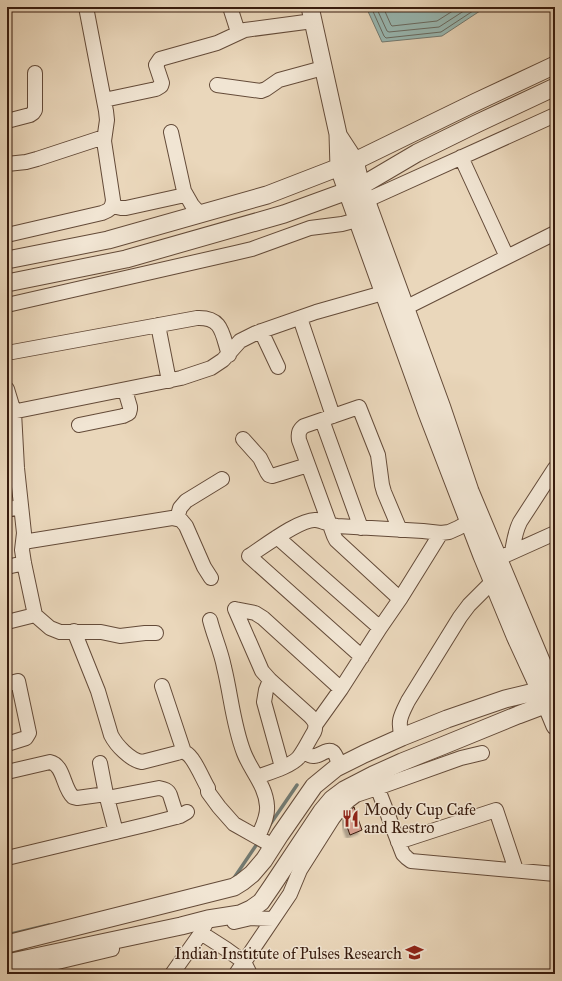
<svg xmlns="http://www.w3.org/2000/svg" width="562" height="981" font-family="'IM FELL Great Primer',serif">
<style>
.water{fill:#98b9b4;stroke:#727a72}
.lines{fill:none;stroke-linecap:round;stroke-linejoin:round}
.shore{stroke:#686a61;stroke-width:1}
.stream{stroke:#727a72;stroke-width:3.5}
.building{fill:#d69e8e;stroke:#381c0e;filter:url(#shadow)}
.minor-casing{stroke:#644b39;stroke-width:16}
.tertiary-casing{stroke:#644b39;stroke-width:19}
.minor{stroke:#f1e5d3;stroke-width:14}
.tertiary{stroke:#f1e5d3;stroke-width:17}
.labels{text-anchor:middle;stroke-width:3;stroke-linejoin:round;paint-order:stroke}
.poi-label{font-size:16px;fill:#381c0e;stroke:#f1e5d3;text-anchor:start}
</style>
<defs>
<filter id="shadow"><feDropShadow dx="-3.5" dy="3.5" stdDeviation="1" flood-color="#0004"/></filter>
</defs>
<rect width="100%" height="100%" fill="#ead7bb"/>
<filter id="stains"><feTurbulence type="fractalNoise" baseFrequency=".005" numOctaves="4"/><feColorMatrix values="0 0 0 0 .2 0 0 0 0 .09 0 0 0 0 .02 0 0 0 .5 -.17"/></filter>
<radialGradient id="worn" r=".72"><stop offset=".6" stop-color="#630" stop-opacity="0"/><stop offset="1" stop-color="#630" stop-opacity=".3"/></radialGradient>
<path class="water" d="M 366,7 L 486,7 L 442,36 L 382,42 Z"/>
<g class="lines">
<path class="shore" d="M 371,7 L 384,36 L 386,38 L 441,32 L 479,7
M 376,7 L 387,31 L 389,32 L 439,27 L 470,7
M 383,7 L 391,25 L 392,26 L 437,21 L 459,7"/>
<path class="stream" d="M 269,826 L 297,785
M 232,881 L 259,841
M 7,935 L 49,925"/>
</g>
<path class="building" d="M 354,807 L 362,830 L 350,835 L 344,818 Z"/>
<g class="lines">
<defs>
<path id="minor" d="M 230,7 L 238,32
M 217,85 L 261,91 L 266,89 L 279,80 L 323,68
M 104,100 L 156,89 L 161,86 L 162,83 L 156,65 L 160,59 L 217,43 L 245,30 L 313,21
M 7,121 L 30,115 L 33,113 L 35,110 L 35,73
M 171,132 L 184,191 L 192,205 L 200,214
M 461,157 L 507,257
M 7,164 L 26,162 L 37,159 L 104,137
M 367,200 L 555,115
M 112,206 L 121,208 L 126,208 L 185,195
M 7,235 L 102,213 C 110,210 112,208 113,200 L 104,141 L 107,120 L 106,111 L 86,7
M 7,305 L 235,253 L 252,249 L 310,228 L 342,224 L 357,220
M 397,311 L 405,308 L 555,233
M 300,318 L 333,416
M 158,325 L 169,381
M 261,331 L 278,367
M 7,353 L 197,318 C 223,317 222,334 229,355
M 7,389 L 14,412 L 17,468 L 24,533 L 22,550 L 24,563 L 35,615 L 7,622
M 7,413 L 181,378 L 211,368 L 223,360 L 240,341 L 256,333 L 316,312 L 383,293
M 322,420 L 361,528
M 79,425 L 123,416 L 129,413 L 130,409 L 130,407 L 125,390
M 243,439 L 260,458 L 267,472 L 269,475 L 272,476 L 308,465
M 7,510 L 21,506
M 177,519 L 180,508 L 186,501 L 222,479
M 400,530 L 384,492 L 382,485 L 378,455 L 359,407 L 304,426 C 299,430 298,433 299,440 L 334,536 L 336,540 L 400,599
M 277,537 L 380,628
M 23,542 L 172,518 L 181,520 L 186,526 L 204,567 L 211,578
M 512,552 C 514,541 515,532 520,522 L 555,468
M 506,555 L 555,533
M 7,567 L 24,563
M 235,609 L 262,671 L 270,680 L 310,716 C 315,721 317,725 314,732 C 309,740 305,749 299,757 C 292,766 268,773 257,777
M 235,609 L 255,613 L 263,618 L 341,689
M 35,615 L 50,628 L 60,632 L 101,632 L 120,636 L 145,633 L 156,633
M 210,620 C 214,636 221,651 224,667 C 231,695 233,725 244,753 C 251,771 266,786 267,806 C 268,817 262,827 258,837
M 74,631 L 98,691 L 111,735 C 116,745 130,760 142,762 L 177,753 C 180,752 183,751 186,753 C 194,757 203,780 208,788 L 208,792 L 219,807 L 234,824 L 273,846
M 362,657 L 249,556 C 263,547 301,518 316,520 C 323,521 330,525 337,526 L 423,531 L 441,533 L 449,532 L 458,528 L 469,522
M 270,680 L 266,690 L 264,702 L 282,767
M 7,684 L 18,681 L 29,733 L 26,738 L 7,744
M 162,686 L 184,752
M 316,724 L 341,689 L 380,628 L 400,599 L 441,533
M 402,737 C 397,721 401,715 408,701 L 460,617 L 469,605 L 493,581
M 303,751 C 306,753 310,757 314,756 C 320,756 327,748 333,752 C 336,754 338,762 340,766
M 100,763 L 106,794 L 116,832
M 7,772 L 50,762 C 64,765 63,788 73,797 L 77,798 L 106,794
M 374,779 L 403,854 L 407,858 L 411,861 L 555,874
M 107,798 L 159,788 C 164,789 168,790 170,795 L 177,817
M 398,842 L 496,810 L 516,870
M 7,858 L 149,824 L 180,816 L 187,812
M 234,922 L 251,918 L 273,919
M 201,933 L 226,949 L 244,962 L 250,974
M 7,974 L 112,949
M 172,974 L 201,933 L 208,919
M 236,974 L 290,894 L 300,870 L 333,818 L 340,809 L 348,801 L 356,795 L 377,788 L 461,758 L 482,753"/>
<path id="tertiary" d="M 310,7 L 338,134 L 339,168 L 347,191 L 427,413 L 482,556 L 515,636 L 543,697 L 555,726
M 338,135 L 355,161 L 361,186 L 442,408 L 470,491 L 555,694
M 7,260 L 108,240 L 267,195 L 355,161 L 476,102 L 555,65
M 7,283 L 126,259 L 284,214 L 361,186 L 417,153 L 476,124 L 555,87
M 7,944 L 234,887 L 242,882 L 252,874 L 264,860 L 280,835 L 314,786 L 336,768 L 364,754 L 402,737 L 447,719 L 505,699 L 555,687
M 7,963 L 181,926 L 208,919 L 240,914 L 251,909 L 261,902 L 272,886 L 322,811 L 332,799 L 344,790 L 373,775 L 402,762 L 442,746 L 518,715 L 555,701"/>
</defs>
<use href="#minor" class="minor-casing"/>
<use href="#tertiary" class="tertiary-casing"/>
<use href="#minor" class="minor"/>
<use href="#tertiary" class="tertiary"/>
</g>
<defs>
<symbol id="restaurant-bare" viewBox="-9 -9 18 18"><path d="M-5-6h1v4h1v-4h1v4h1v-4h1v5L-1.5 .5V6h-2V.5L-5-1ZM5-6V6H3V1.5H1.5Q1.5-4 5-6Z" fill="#8f2418" stroke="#f1e5d3" stroke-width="2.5" paint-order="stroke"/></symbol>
<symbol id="university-bare" viewBox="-9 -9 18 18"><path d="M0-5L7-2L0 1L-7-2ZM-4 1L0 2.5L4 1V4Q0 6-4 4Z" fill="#8f2418" stroke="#f1e5d3" stroke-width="2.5" paint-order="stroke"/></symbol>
</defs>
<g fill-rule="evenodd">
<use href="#restaurant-bare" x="338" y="806" width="25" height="25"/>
<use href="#university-bare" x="402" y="940" width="25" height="25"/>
</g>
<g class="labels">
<g class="poi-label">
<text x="364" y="815">Moody Cup Cafe<tspan x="364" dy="18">and Restro</tspan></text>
<text x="402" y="959" text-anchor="end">Indian Institute of Pulses Research</text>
</g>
</g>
<rect width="562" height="981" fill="none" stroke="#ead7bb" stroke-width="24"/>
<rect x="8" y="8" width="546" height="965" fill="none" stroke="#381c0e" stroke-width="2"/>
<rect x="12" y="12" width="538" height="957" fill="none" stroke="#381c0e"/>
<rect width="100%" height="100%" filter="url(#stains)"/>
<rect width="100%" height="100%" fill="url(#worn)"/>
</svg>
